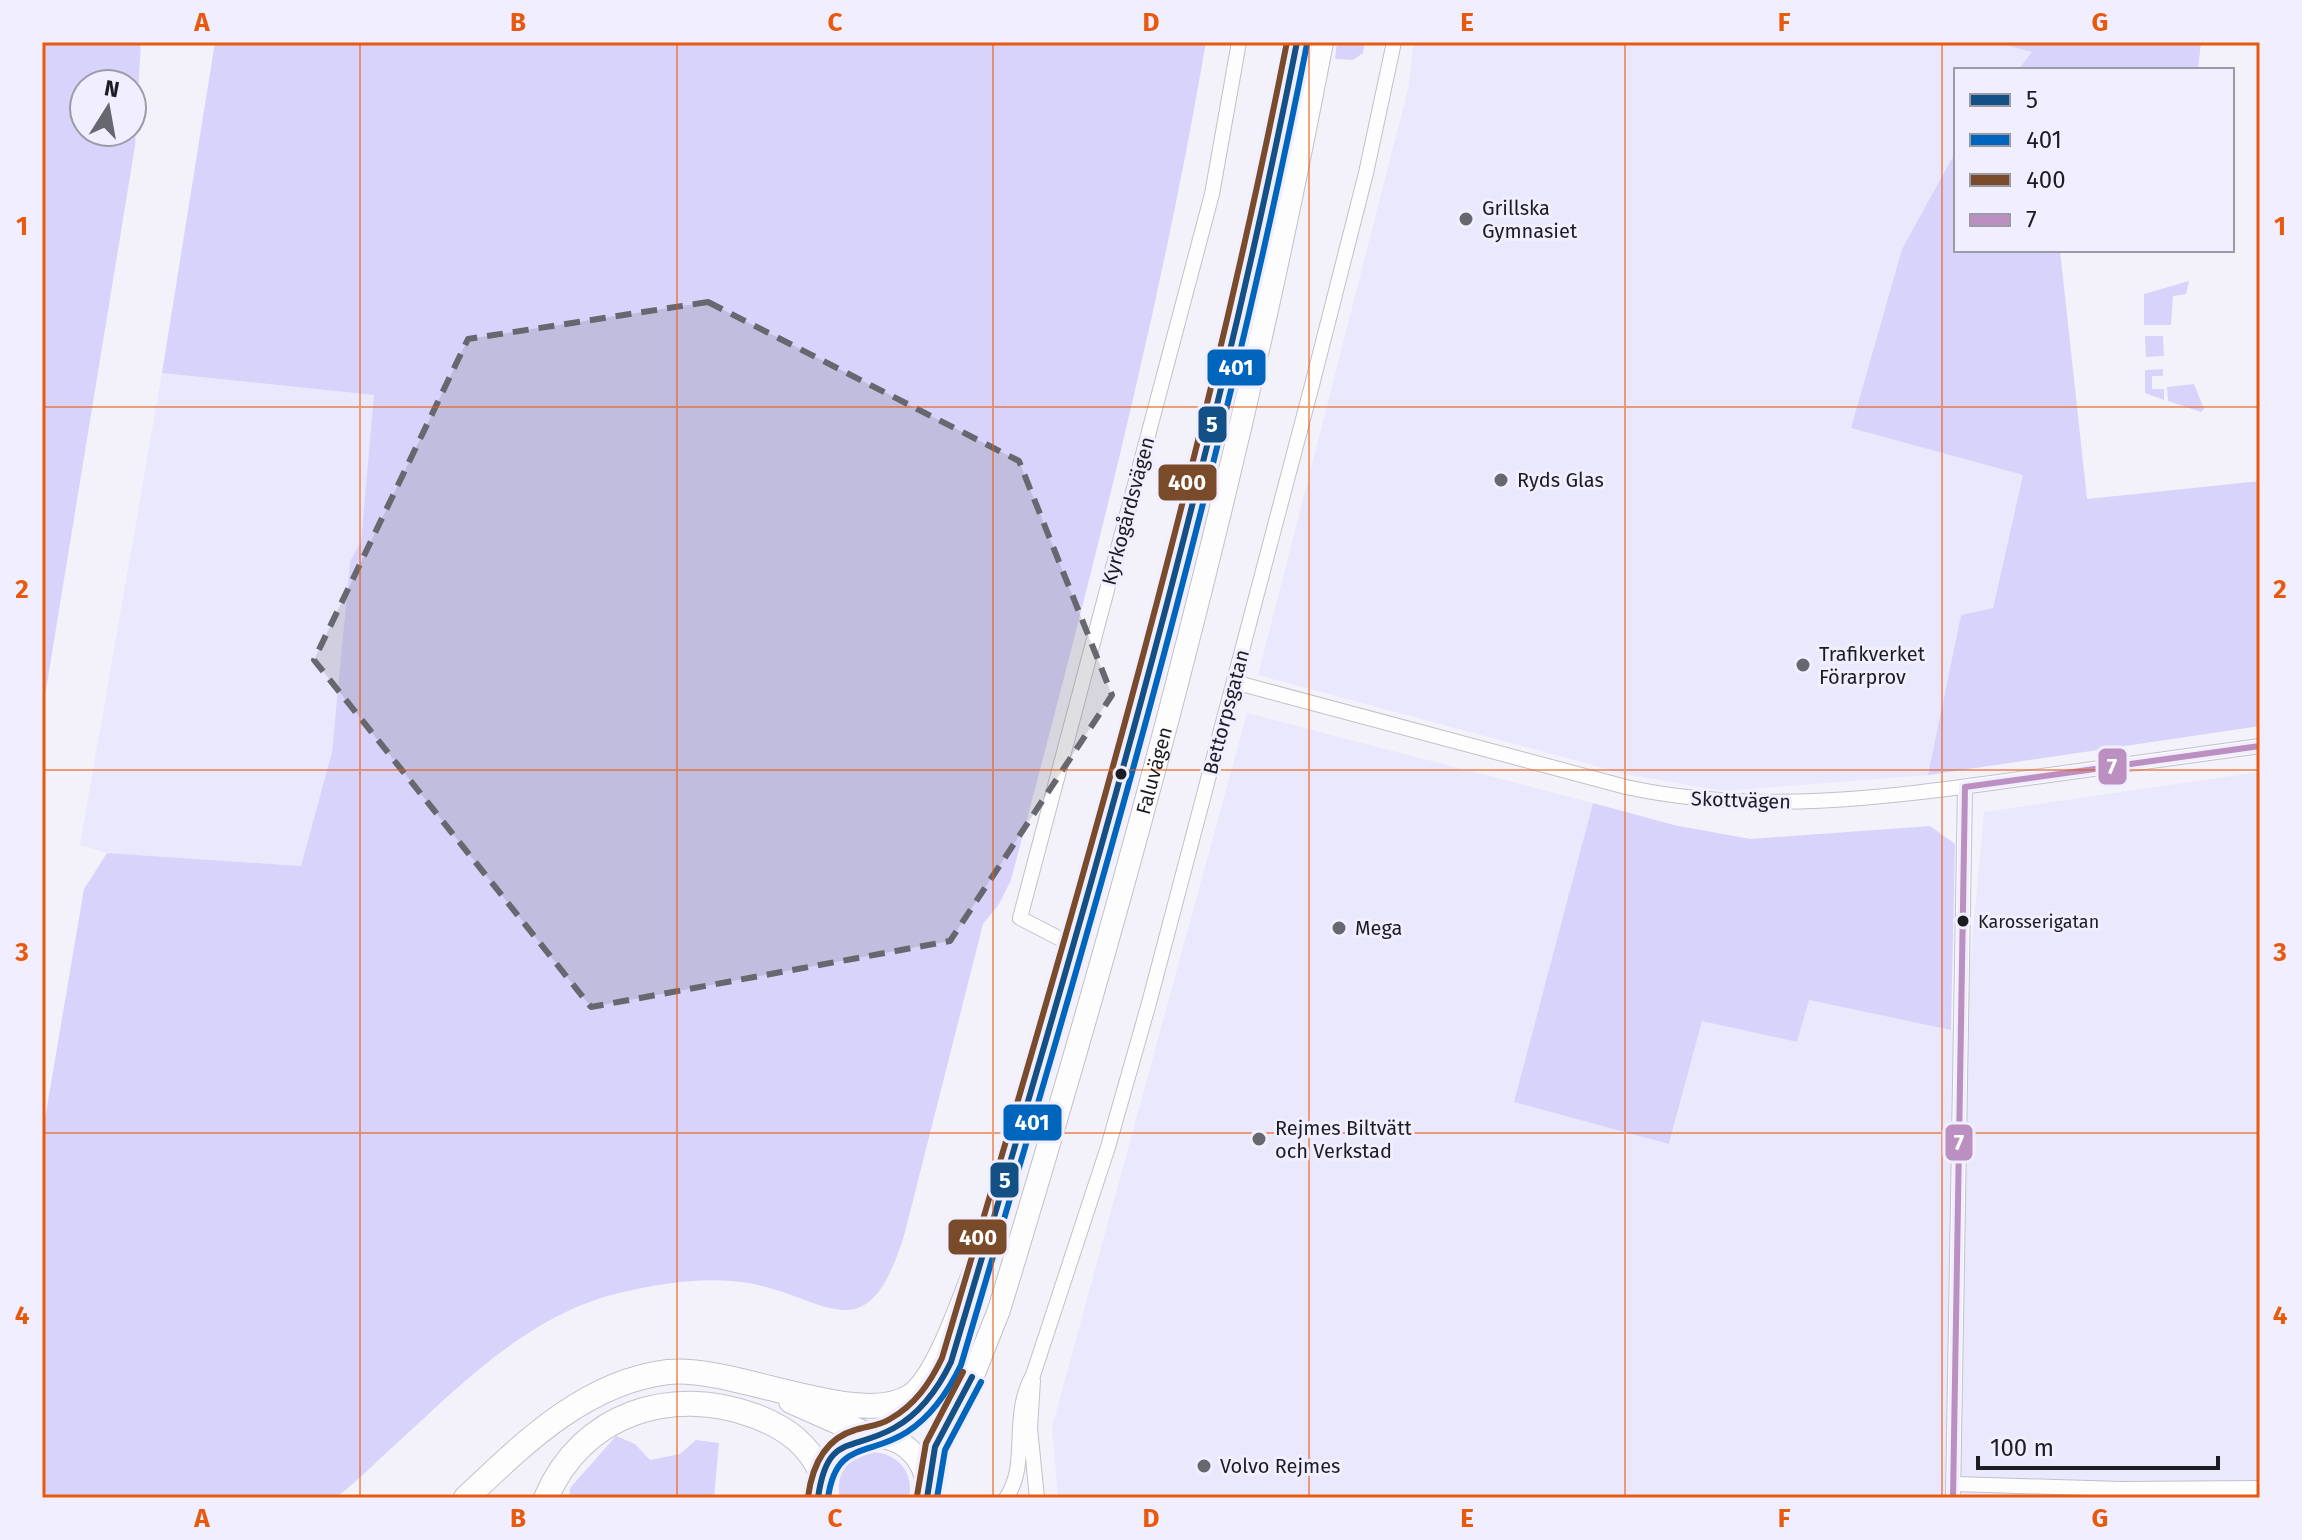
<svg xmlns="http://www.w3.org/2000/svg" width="2302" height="1540" font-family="'Fira Sans',sans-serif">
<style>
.built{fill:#eae8fc}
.green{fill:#d8d3fb;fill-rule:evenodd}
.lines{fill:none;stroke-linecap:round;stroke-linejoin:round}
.minor-casing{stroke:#c2c0c8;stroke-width:16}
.trunk-casing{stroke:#c2c0c8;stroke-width:24}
.motorway-casing{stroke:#c2c0c8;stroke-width:26}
.minor{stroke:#fdfdfe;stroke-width:14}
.trunk{stroke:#fdfdfe;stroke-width:22}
.motorway{stroke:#fdfdfe;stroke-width:24}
.bus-1-casing{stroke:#f0eeff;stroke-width:12}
.bus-2-casing{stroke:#f0eeff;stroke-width:12}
.bus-3-casing{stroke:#f0eeff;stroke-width:12}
.bus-4-casing{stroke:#f0eeff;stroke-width:12}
.bus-1{stroke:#135086;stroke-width:6}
.bus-2{stroke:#0065bd;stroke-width:6}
.bus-3{stroke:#7a4b2a;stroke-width:6}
.bus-4{stroke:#bb8fc0;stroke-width:6}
.marked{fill:#67676f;fill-opacity:0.2;stroke:#67676f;stroke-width:6;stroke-dasharray:16 10;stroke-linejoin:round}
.grid{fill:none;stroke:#e8590c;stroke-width:2;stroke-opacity:0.55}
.poi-dot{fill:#67676f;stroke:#f0eeff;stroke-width:3}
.bus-dot{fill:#1c1c23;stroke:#f0eeff;stroke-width:3}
.labels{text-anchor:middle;stroke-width:6;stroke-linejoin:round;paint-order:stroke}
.bus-label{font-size:18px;fill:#1c1c23;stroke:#f0eeff;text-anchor:start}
.poi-label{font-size:20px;fill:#1c1c23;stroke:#f0eeff;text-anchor:start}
.street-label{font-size:20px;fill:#1c1c23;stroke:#f0eeff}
.line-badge{stroke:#f0eeff;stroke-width:3}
.badge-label{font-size:22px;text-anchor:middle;font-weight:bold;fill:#fff}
.neatline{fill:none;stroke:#e8590c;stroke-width:3}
.grid-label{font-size:26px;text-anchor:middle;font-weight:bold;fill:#e8590c}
</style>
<rect width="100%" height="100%" fill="#f3f2fb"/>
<path class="built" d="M 1414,42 L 1995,42 L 2033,52 L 2018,70 L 1956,70 L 1956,151 L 1902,249 L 1851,428 L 2023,475 L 1993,608 L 1961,615 L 1928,775 L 1722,791 L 1626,774 L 1258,675 L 1408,89 Z
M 162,373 L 375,395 L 361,542 L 350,561 L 332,752 L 301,866 L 107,853 L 80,845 Z
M 1247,713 L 1593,803 L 1514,1102 L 1670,1144 L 1702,1020 L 1797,1042 L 1808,1000 L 1964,1032 L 1984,812 L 2260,772 L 2260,1498 L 1058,1498 L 1052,1427 Z"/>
<path class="green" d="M 42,42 L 141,42 L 135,146 L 42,714 ZM 84,84 L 132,84 L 132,132 L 84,132 Z
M 215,42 L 1206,42 C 1158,324 1084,603 1011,880 L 999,904 L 983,924 L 905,1232 C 865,1367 822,1287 731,1281 C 697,1278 657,1284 623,1292 C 526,1314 456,1390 385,1454 C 369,1469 353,1485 335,1498 L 42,1498 L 42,1136 L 84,889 L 107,853 L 301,866 L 332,752 L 350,561 L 361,542 L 374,395 L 162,373 Z
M 1337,42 L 1365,42 L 1363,53 L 1353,60 L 1335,59 Z
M 1995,42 L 2201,42 L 2198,70 L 2018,70 L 2032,52 Z
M 1956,151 L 1956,250 L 2060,250 L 2087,499 L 2260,481 L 2260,726 L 1928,775 L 1961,615 L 1993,608 L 2023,475 L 1851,428 L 1902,249 Z
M 2189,281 L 2186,294 L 2173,296 L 2171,325 L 2144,325 L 2144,294 Z
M 2145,336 L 2163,336 L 2164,356 L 2146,357 Z
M 2163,369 L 2163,376 L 2152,376 L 2152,389 L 2164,389 L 2164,400 L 2145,393 L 2145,370 Z
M 2194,384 L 2204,409 L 2201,412 L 2168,401 L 2167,387 Z
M 1593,803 L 1674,825 L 1750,839 L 1930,826 L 1955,844 L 1951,1030 L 1809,1000 L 1797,1042 L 1702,1021 L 1669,1144 L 1514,1102 Z
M 616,1436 L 635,1444 L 650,1460 L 680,1454 L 696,1440 L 719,1443 L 714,1498 L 569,1498 L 570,1488 Z
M 868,1452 C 895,1451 915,1470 909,1498 L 840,1498 C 835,1475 847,1459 868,1452 Z"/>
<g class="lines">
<defs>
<path id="minor" d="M 1234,682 L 1626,787 C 1755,815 1884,798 2013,780 C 2095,769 2178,757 2260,746
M 1074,946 L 1020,918 L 1212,194 L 1239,42
M 1033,1380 L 1030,1428 L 1037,1498
M 1955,1484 L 2121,1489 L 2260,1488
M 1006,1498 C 1030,1464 1009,1417 1033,1375 L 1108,1147 L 1149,1003 L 1312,385 L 1366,173 L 1394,42
M 1953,1498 L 1965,787"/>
<g id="trunk">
<path d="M 980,1262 C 1100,859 1222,456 1297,42"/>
<path d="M 876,1437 C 927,1409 942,1389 959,1333"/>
<path id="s1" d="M 926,1481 L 935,1447 L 974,1373 L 999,1310 C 1126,894 1241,470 1322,42"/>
<path d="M 818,1498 C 828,1409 933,1424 927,1498"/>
</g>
<path id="motorway" d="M 791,1401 L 872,1437
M 466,1498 C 523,1444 585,1382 668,1372 C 732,1365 861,1430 911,1396 C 941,1376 970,1281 985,1246
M 546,1498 C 582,1413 672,1385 755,1416 C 786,1428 809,1444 822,1475"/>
</defs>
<use href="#minor" class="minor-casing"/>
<use href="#trunk" class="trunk-casing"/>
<use href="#motorway" class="motorway-casing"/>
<use href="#minor" class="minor"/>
<use href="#trunk" class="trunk"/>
<use href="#motorway" class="motorway"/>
<defs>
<path id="bus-1" d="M 818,1498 C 827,1433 851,1452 894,1428 C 921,1413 938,1389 951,1362 C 1081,925 1209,490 1297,42
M 927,1498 L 935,1447 L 972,1377"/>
<path id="bus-2" d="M 828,1498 C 836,1440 868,1457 907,1432 C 932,1416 948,1392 961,1365 C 1090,928 1219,492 1307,44
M 937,1498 L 945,1450 L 981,1382"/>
<path id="bus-3" d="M 917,1496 L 926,1443 L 963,1372
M 808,1497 C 812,1467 824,1439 855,1430 C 867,1426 879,1426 890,1419 C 915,1405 930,1383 942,1358 C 1071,923 1199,488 1287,42"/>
<path id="bus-4" d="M 1965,787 L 2260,746
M 1953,1498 L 1965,787"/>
</defs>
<use href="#bus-1" class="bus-1-casing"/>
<use href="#bus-2" class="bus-2-casing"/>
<use href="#bus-3" class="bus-3-casing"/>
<use href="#bus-4" class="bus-4-casing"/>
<use href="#bus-1" class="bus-1"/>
<use href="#bus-2" class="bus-2"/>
<use href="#bus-3" class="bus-3"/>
<use href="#bus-4" class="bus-4"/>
</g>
<path class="marked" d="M 708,302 L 1019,461 L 1112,695 L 950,941 L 591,1007 L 314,660 L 468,339 Z"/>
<path class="grid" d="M 360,42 L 360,1498M 677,42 L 677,1498M 993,42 L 993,1498M 1309,42 L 1309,1498M 1625,42 L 1625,1498M 1942,42 L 1942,1498M 42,407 L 2260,407M 42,770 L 2260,770M 42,1133 L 2260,1133"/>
<g class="poi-dot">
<circle cx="1466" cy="219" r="8"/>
<circle cx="1501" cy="480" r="8"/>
<circle cx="1803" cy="665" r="8"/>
<circle cx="1339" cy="928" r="8"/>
<circle cx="1259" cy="1139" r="8"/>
<circle cx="1204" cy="1466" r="8"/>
</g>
<g class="bus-dot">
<circle cx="1121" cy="774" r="7"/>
<circle cx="1963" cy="921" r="7"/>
</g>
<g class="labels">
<g class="bus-label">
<text x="1978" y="928">Karosserigatan</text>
</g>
<g class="poi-label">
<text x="1482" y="215">Grillska<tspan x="1482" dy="23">Gymnasiet</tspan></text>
<text x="1517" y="487">Ryds Glas</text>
<text x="1819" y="661">Trafikverket<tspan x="1819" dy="23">Förarprov</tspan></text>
<text x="1355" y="935">Mega</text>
<text x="1275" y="1135">Rejmes Biltvätt<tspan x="1275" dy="23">och Verkstad</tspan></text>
<text x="1220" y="1473">Volvo Rejmes</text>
</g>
<g class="street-label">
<text transform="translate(1128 511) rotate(-75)" y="7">Kyrkogårdsvägen</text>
<text transform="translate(1226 712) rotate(-75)" y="7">Bettorpsgatan</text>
<text dy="7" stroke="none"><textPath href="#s1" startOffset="748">Faluvägen</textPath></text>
<text transform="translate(1741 800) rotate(2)" y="7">Skottvägen</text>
</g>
</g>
<g class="line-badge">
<rect x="1206" y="348" width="61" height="39" rx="8" fill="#0065bd"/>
<rect x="1197" y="405" width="31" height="39" rx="8" fill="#135086"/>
<rect x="1157" y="463" width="61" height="39" rx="8" fill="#7a4b2a"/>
<rect x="2097" y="747" width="31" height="39" rx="8" fill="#bb8fc0"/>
<rect x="1002" y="1103" width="61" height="39" rx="8" fill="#0065bd"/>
<rect x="1944" y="1123" width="30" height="39" rx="8" fill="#bb8fc0"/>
<rect x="989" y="1161" width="31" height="38" rx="8" fill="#135086"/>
<rect x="947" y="1218" width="61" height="38" rx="8" fill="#7a4b2a"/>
</g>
<g class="badge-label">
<text x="1236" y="375">401</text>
<text x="1212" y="432">5</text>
<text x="1187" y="490">400</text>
<text x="2112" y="774">7</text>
<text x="1032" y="1130">401</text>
<text x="1959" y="1150">7</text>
<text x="1005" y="1188">5</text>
<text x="978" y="1245">400</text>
</g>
<rect width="2302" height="1540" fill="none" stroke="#f0eeff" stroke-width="88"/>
<rect x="1954" y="68" width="280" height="184" fill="#f0eeff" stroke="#9b9aa7" stroke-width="2"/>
<rect x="1970" y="94" width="40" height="12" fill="#135086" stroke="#9b9aa7" stroke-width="2"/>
<text x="2026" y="108" font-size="24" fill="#1c1c23">5</text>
<rect x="1970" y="134" width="40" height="12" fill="#0065bd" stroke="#9b9aa7" stroke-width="2"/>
<text x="2026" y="148" font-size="24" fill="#1c1c23">401</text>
<rect x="1970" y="174" width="40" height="12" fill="#7a4b2a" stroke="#9b9aa7" stroke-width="2"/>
<text x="2026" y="188" font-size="24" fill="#1c1c23">400</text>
<rect x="1970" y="214" width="40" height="12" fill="#bb8fc0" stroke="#9b9aa7" stroke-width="2"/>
<text x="2026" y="228" font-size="24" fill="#1c1c23">7</text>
<g transform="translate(108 108) rotate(11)"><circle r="38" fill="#f0eeff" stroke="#9b9aa7" stroke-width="2"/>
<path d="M0-6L14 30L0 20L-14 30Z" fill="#67676f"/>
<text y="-12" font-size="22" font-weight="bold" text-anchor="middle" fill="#1c1c23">N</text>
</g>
<path d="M1978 1456v12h240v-12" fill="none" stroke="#1c1c23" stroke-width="4"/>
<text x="1990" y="1456" font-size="24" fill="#1c1c23" stroke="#f0eeff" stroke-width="6" paint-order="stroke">100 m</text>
<rect x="44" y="44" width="2214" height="1452" class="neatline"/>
<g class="grid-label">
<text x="202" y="31">A</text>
<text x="518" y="31">B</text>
<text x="835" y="31">C</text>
<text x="1151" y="31">D</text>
<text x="1467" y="31">E</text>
<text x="1784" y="31">F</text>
<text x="2100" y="31">G</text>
<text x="22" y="235">1</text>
<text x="2280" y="235">1</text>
<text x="22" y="598">2</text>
<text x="2280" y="598">2</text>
<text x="22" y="961">3</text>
<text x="2280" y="961">3</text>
<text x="22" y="1324">4</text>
<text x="2280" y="1324">4</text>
<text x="202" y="1527">A</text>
<text x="518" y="1527">B</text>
<text x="835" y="1527">C</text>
<text x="1151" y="1527">D</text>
<text x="1467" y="1527">E</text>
<text x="1784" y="1527">F</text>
<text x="2100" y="1527">G</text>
</g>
</svg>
